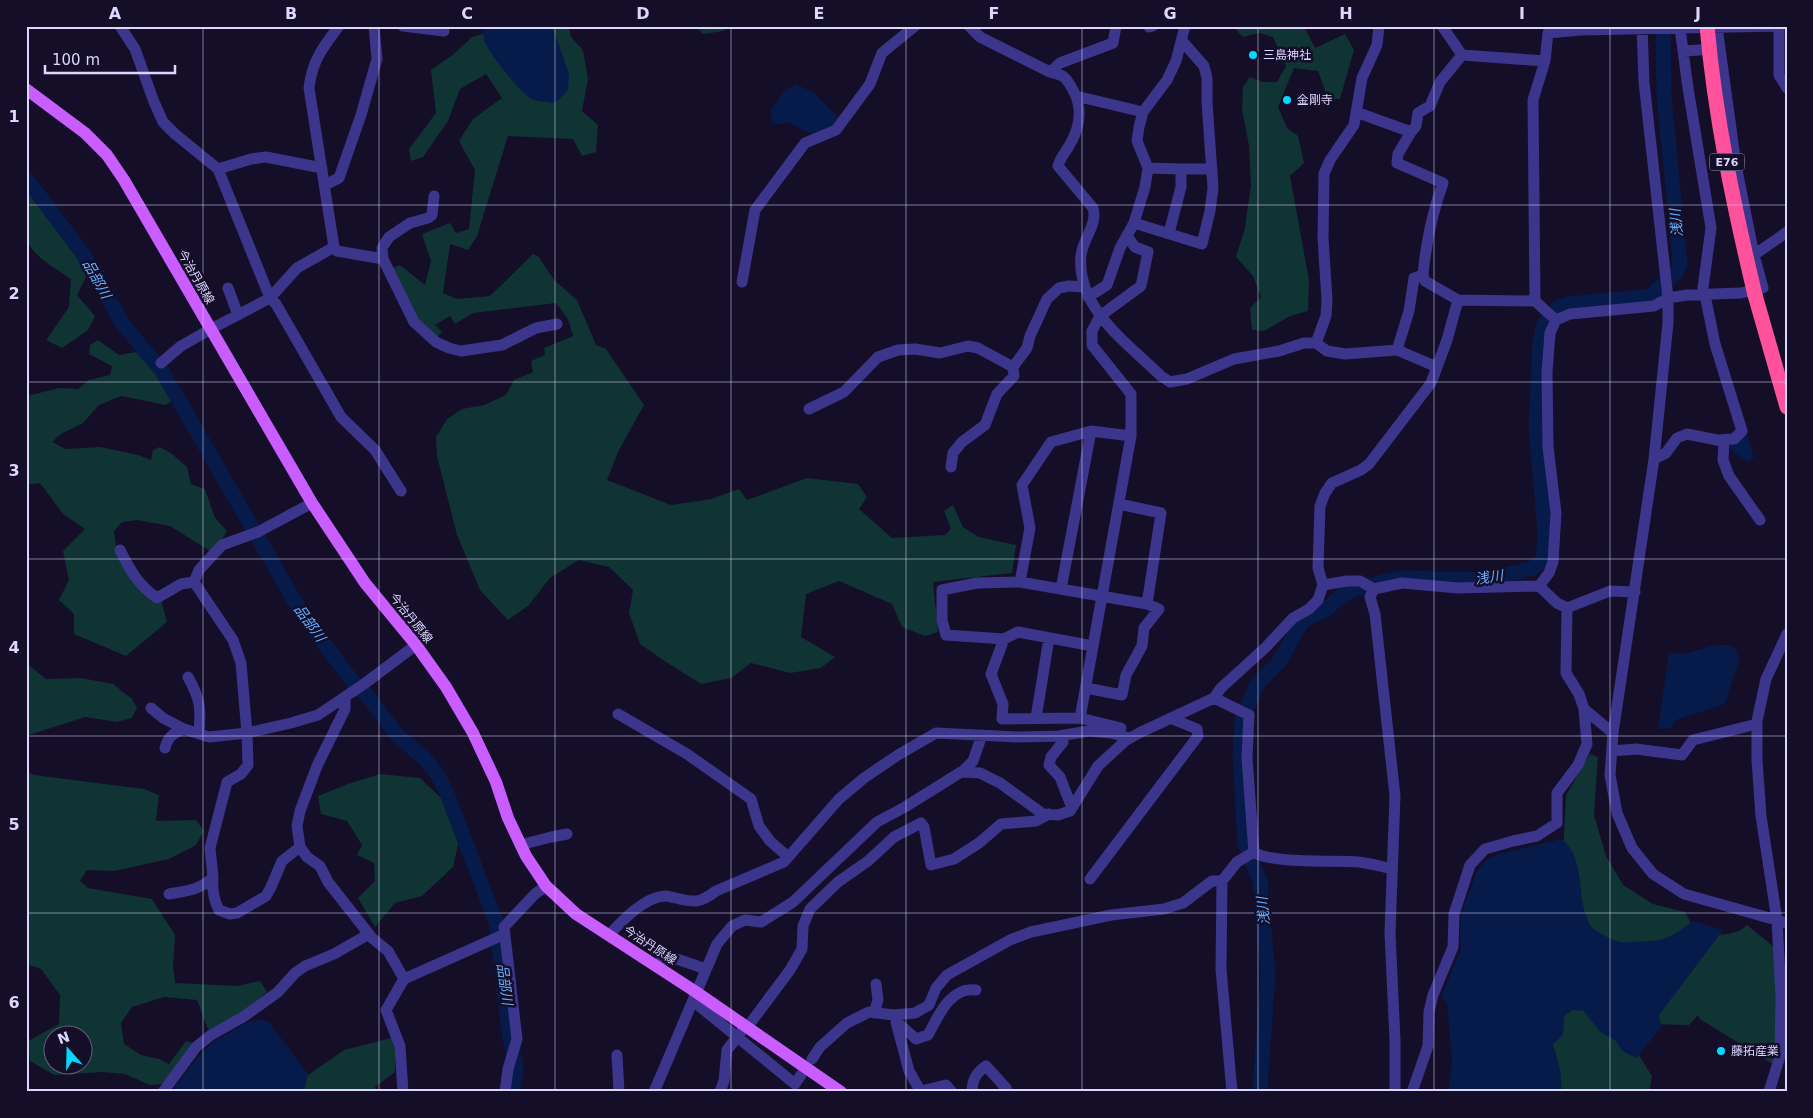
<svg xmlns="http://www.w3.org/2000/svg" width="1813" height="1118" font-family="'DejaVu Sans','Noto Sans JP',sans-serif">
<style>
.green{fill:#103334;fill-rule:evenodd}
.water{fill:#061b4a}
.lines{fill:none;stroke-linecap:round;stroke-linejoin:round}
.river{stroke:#061b4a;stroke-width:15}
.minor{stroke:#3c358c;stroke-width:11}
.major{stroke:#ca5dff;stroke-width:12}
.highway{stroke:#ff519c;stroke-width:15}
.highway-bridge{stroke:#ff519c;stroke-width:15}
.grid{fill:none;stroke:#ddd6ff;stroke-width:1;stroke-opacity:0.55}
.poi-dot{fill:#02d9ff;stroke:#140e29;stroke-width:2}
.labels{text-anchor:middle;stroke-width:5;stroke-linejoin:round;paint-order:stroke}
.shield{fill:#140e29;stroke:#a19abf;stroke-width:1}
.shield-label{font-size:11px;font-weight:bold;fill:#ddd6ff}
.poi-label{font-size:12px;fill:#ddd6ff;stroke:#140e29;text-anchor:start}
.street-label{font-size:12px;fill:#ddd6ff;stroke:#140e29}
.water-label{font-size:14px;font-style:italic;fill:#64b0ff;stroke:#140e29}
.neatline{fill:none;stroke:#ddd6ff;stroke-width:2}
.grid-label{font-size:16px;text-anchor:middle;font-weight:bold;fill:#ddd6ff}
</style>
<rect width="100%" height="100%" fill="#140e29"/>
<path class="green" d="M 504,26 L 569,26 L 571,37 L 583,50 L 588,79 L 582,111 L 598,125 L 596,152 L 582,156 L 573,139 L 508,136 L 477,236 L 468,250 L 450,244 L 443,293 L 457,299 L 490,296 L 533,254 L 539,257 L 554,280 L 577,300 L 596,345 L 606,349 L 644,405 L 618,452 L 607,480 L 671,505 L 711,499 L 739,489 L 747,500 L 807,478 L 858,484 L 867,497 L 859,509 L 892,538 L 945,535 L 951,529 L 944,511 L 953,505 L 963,527 L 979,537 L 1016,545 L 1012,573 L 933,582 L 938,632 L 925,636 L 902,627 L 892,604 L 839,581 L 806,594 L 801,637 L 835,657 L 821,668 L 790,673 L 751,663 L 731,678 L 701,684 L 666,662 L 640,644 L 629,613 L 633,590 L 609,567 L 579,560 L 550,578 L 528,606 L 508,620 L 480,590 L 457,535 L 437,456 L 436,437 L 447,419 L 462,409 L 484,405 L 506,395 L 514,380 L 533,372 L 531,361 L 545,355 L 544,348 L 573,336 L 568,319 L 556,303 L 473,313 L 455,324 L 450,316 L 435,325 L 442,332 L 437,337 L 418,319 L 393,268 L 400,265 L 425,285 L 431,261 L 422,234 L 450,223 L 456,233 L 469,229 L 475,170 L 459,141 L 473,119 L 502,98 L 486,74 L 460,89 L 448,121 L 423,157 L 411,161 L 409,149 L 436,113 L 431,70 L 455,53 L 472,37 L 501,29 Z
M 695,26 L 727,26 L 724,31 L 703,34 Z
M 1236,26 L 1304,26 L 1315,48 L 1345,34 L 1354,50 L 1340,99 L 1328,99 L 1318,71 L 1294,68 L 1278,107 L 1287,128 L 1298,136 L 1304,163 L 1290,176 L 1309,280 L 1308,311 L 1290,316 L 1264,331 L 1252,330 L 1250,308 L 1261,297 L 1253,276 L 1236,257 L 1245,228 L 1251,184 L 1249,146 L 1242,109 L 1243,87 L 1250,77 L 1263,82 L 1277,82 L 1286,66 L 1273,37 L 1259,33 L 1243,37 L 1236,30 Z
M 26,186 L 78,255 L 88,273 L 77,295 L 95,316 L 88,330 L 62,348 L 46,340 L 69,307 L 71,279 C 57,269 35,258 27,241 C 23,233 26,197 26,186 Z
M 98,340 L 119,355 L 136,352 L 159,373 L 175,399 L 166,405 L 121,396 L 99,405 L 83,423 L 61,434 L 52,442 L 66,449 L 100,447 L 138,455 L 151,460 L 153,450 L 160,447 L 172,454 L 187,467 L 191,484 L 205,489 L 215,518 L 227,531 L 221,541 L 210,551 L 170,526 L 137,520 L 122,522 L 114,531 L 116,546 L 127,574 L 159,592 L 167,622 L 126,656 L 74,634 L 74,614 L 59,600 L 69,580 L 63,551 L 85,529 L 63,514 L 40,483 L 26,485 L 27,396 L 59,388 L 78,389 L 89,380 L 110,375 L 112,366 L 89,354 L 90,345 Z
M 26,663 L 46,679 L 81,678 L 113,684 L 132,699 L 137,708 L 132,718 L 117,722 L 85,717 L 26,736 Z
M 1590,754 L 1598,757 L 1594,815 L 1606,856 L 1623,885 L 1653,904 L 1685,912 L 1697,934 C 1714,934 1734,938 1747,925 L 1780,952 L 1774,1065 L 1700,1019 L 1698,1015 L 1689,1025 L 1643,1024 L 1630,1041 L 1652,1076 L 1649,1092 L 1537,1092 L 1578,938 L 1562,872 L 1566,795 Z
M 26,771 L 34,775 L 144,789 L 159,795 L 156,821 L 196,820 L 204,831 L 196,845 L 169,859 L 114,871 L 87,870 L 80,881 L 88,888 L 152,899 L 175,935 L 173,966 L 175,983 L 237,986 L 260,981 L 267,992 L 240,1016 L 209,1030 C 203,1021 202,1010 197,1000 L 164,997 L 132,1007 L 121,1023 L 124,1044 L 141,1055 L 159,1059 L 169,1064 L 186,1041 L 196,1044 L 166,1084 L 150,1085 L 125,1074 L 102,1072 L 54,1075 L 30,1061 L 28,1041 L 59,1024 L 60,995 L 41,969 L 26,964 ZM 52,1036 L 82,1036 L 82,1066 L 52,1066 Z
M 380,774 L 420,778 L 443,800 L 459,840 L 453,867 L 422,896 L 395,903 L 375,927 L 358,898 L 375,881 L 374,863 L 357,855 L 362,845 L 347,821 L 321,814 L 318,796 L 348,784 Z
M 395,1037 L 395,1072 L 375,1087 L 376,1092 L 284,1092 L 344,1050 Z"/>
<path class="water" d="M 484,26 L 553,26 L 554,32 L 569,73 L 568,90 L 555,103 C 548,102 538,102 532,99 C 521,94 489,53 485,42 C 483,37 483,31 484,26 Z
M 796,84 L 814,93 L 840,119 C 828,138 818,138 799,128 C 796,126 792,123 788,123 C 782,123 779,125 772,123 L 770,111 L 785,90 Z
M 1746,432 L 1754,458 L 1747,462 L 1728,447 Z
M 1716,645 L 1730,645 L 1736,650 L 1739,660 L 1725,704 L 1678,719 L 1670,728 L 1658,729 L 1669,652 L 1683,654 Z
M 1562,839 C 1588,861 1574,901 1592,928 C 1595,931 1601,933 1605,936 C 1615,941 1618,943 1630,942 C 1664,941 1666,941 1693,921 L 1723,930 L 1659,1015 L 1661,1028 L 1636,1058 L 1622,1051 L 1615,1040 L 1600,1032 L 1584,1011 L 1573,1010 L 1564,1016 L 1563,1035 L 1553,1044 L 1560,1069 L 1562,1092 L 1448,1092 L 1452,1062 L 1447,1004 L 1441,997 L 1461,949 L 1460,917 L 1477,871 L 1485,861 L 1499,854 Z
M 260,1019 L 269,1022 L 308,1074 L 304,1092 L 171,1092 L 197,1058 L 213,1042 L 249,1021 L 255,1022 Z"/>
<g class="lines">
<path class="river" d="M 26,178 L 83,254 L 122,323 L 162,371 L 302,614 L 353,682 L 366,694 L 397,735 L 424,758 L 437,774 L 446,791 L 496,922 L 510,1038 L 516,1067 L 512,1092
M 1262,1092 L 1260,1088 L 1268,974 L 1260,881 L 1245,844 L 1240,755 L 1242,721 L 1257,684 L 1279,662 L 1302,621 L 1325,610 L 1342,595 L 1355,589 L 1400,578 L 1487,580 L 1533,568 L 1543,560 L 1545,532 L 1536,427 L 1540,340 L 1544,324 L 1559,307 L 1569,304 L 1651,296 L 1677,271 L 1680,262 L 1664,95 L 1663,26"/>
<path class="minor" d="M 120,26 L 135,49 L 154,102 L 163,122 L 175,134 L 218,169 L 270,298 L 276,304 L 341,417 L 375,450 L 401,491
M 339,26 C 323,47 312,61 309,88 L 334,247 L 337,251 L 383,259 L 414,322 L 436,342 L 449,348 L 461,351 L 502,345 L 536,328 L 557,324
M 403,26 L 444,31
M 969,26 L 980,37 L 1050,72 C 1064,75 1066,77 1073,90 C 1083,108 1080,128 1069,146 C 1065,153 1060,158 1058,166 L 1093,208 C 1098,224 1083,239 1081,255 C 1076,308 1127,343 1161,376 L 1170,382 L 1187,379 L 1234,359 L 1279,351 L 1304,343 L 1316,343 L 1327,351 L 1345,354 L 1397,350 L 1437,367
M 1442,26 L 1462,55
M 1642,26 L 1644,82 L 1668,298 L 1668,323 L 1654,459 L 1613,733 L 1610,775 L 1617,813 L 1632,848 L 1653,874 L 1684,894 L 1787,923
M 1779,26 L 1779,75 L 1787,88
M 1149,27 L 1153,26
M 1717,27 L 1736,165 L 1754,255
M 1680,28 L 1688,88 L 1711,228 L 1702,295
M 1683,51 L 1716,49
M 1462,55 L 1545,61
M 1050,72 L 1060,63 L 1113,43 L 1116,26
M 1076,96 L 1143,112
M 1356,112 L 1411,132 L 1416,126 L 1418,113 L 1430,106 L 1440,82 L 1462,55
M 1411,132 L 1398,154 L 1397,163 L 1443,183 C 1432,213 1426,243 1423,275 L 1425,281 L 1458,300 L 1535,301 L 1556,320
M 1148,168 L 1181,169
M 218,169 L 251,159 L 266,157 L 322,168
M 325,185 L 339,178 L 361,115 L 377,59 L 374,26
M 1134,223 L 1202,244 L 1210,211 L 1213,188 L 1207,102 L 1207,78 L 1204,66 L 1182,41
M 1169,233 L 1181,187 L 1181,169 L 1212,169
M 383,259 L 382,248 L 389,237 L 410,223 L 428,218 L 432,215 L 434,196
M 742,282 L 755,210 L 805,143 L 836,130 L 870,84 L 882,53 L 915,26
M 228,288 L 238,315
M 1088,297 L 1107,285 L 1120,248 L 1134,223 L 1145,187 L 1148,168 L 1137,141 L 1139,127 L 1143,112 L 1167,80 L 1176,61 L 1185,26
M 1535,301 L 1533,100 L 1545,61 L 1548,33 L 1581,30 L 1779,26
M 1316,343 L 1326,316 L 1327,300 L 1323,238 L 1324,174 L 1330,160 L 1354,125 L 1362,78 L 1377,45 L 1379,26
M 1397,350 L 1409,311 L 1414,278 L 1423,275
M 161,363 L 181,346 L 211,329 L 270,298 L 297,268 L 334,247
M 809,409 L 844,392 L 878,357 L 898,350 L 915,349 L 940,353 L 968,346 L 978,348 L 1013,367
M 1091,431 L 1131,436
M 1724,440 L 1723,460 L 1729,476 L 1760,520
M 1654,459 L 1666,453 L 1677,438 L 1687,434 L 1717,440 L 1734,439 L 1742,431 L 1715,344 L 1705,295
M 951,467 L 953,453 L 962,442 L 985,425 L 997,394 L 1014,376 L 1013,367 L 1027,348 L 1030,336 L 1047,299 L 1059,288 L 1069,286 L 1083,287
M 312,503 L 258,532 L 222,545 L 199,570 L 194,582 L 233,640 L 241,663 L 247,733 L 291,723 L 318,715 L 364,684 L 416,645
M 120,550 C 130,570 138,585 157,598 L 181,584 L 194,582
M 1020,582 L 1030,528 L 1022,485 L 1051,442 L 1091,431 L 1061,589
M 1323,585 L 1347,581 L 1360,581 L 1374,589 L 1402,583 L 1458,588 L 1539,586 L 1557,603 L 1567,608 L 1610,591 L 1635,592
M 1539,586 L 1549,573 L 1553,562 L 1556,513 L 1548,447 L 1547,372 L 1550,333 L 1556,320 L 1570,314 L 1654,306 L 1668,298 L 1687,295 L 1741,293 L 1763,288 L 1754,255 L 1787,232
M 1374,589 L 1370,597 L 1375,614 L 1395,796 L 1390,933 L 1395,1040 L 1395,1092
M 1004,639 L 991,674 L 1003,704 L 1002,719 L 1080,718 L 1121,728
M 1093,646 L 1018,632 L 1004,639 L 946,635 L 942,620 L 942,590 L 977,583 L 1020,582 L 1147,604 L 1161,513 L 1119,504
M 188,677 C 201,700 201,709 199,734
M 1086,688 L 1122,695 L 1126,675 L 1142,646 L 1144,628 L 1159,609 L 1147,604
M 345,697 L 345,709 L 317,766 L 300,811 L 297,826 L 300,847 L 307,857 L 320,866 L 328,882 L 372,938 L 388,951 L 404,979
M 1214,698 L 1249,715 L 1247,758 L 1254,852 C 1270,864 1335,860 1358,862 C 1369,863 1380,866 1392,869
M 151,708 L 163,718 L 184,729
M 1584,709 L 1613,733
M 618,714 L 687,754 L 751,799 L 759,826 L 770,841 L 788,857
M 1036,718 L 1049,638
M 1080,718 L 1131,436 L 1131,394 L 1092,345 L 1092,331 L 1100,316 L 1141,286 L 1148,252 L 1135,247 L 1127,236
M 1061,736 L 1063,742 L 1051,757 L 1049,765 L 1060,777 L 1072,808
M 165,748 C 168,737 173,733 184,729 L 209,737 L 247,733 L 248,765 L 241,774 L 227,782 L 210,848 L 213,877 C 201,890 186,891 169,894
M 1612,751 L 1636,749 L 1682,755 L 1693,740 L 1757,724
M 962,772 L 973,761 L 982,735
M 520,845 L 551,837 L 567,834
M 213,877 C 212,889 213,899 219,910 L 230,914 L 237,913 L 266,896 L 271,887 L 282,861 L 300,847
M 1090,879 L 1198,736 L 1197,729 L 1170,718
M 609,935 C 622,921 644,897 665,896 C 669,896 673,898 676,898 C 695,903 700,903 716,891 L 784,862 L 839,799 L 864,778 L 898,755 L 936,733 L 1019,737 L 1059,736 L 1089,731 L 1111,733 L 1130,738
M 655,965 L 668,956 L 706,969
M 693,1001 L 795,1084 L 801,1075
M 874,1013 L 878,1000 L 876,984
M 752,1021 L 790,970 L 802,949 L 803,926 L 810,909 L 838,882 L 868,861 L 894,837 L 921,823 L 924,827 L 931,865 L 954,859 L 979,843 L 1001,824 L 1036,821 L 1049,814
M 896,1021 L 916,1039 L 928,1035 C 938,1017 950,986 976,990
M 896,1022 L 909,1071 L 921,1092
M 617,1055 L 619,1092
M 812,1059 L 820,1047 L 847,1023 L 869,1012 L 894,1015 L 915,1013 L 929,1005 L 936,988 L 947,975 L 1010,940 L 1031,932 L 1111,915 L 1164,909 L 1183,903 L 1212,881 L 1222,881
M 921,1091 L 946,1085 L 952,1092
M 163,1092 L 196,1047 L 211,1035 L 243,1017 L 278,992 L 295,973 L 305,966 L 334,954 L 369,934
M 403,1092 L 400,1046 L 386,1010 L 404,979 L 505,934
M 505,1092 L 508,1069 L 517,1039 L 504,927 L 535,894 L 546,886
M 654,1092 L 717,944 L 732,926 L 745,920 L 761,922 L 793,902 L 877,822 L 905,807 L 961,772 L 980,773 L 1000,783 L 1043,814 L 1058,815 L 1070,811 L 1098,766 L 1125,741 L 1139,733 L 1214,698 L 1221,688 L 1266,647 L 1293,618 L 1309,609 L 1318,600 L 1323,585 L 1318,568 L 1320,506 L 1325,493 L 1332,483 L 1361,470 L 1369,464 L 1431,383 L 1447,340 L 1458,300
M 720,1092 L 724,1081 L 727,1050 L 741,1032
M 972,1092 C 972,1080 976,1073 986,1066 L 1006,1088 L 1003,1092
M 1232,1092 L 1221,969 L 1222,881 L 1237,862 L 1254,852
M 1412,1092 L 1428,1046 L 1429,1012 L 1433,995 L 1453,947 L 1454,914 L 1470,865 L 1485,849 L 1513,841 L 1537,836 L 1557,823 L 1557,793 L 1578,765 L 1587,744 L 1584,709 L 1579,694 L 1566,673 L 1567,608
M 1769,1092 L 1780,1056 L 1781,997 L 1777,920 L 1761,816 L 1757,760 L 1757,721 L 1766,679 L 1787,634"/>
<path class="major" d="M 26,89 L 85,133 L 107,155 L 124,180 L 312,503 L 365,583 L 416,645 L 446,687 L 473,733 L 496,782 L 508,818 L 526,856 L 546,886 L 576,914 L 696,992 L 841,1092"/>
<path class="highway" d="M 1755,295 L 1787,407"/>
<path class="highway-bridge" d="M 1707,26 C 1715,117 1734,207 1755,295"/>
</g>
<path class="grid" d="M 203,26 L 203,1092M 379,26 L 379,1092M 555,26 L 555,1092M 731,26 L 731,1092M 906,26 L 906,1092M 1082,26 L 1082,1092M 1258,26 L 1258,1092M 1434,26 L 1434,1092M 1610,26 L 1610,1092M 26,205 L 1787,205M 26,382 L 1787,382M 26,559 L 1787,559M 26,736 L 1787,736M 26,913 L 1787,913"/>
<g class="poi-dot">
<circle cx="1253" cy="55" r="5"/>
<circle cx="1287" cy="100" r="5"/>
<circle cx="1721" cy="1051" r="5"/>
</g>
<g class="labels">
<rect class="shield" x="1709.5" y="153.5" width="35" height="17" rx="4"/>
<g class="shield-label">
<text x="1727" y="166">E76</text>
</g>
<g class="poi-label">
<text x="1263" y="59">三島神社</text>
<text x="1297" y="104">金剛寺</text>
<text x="1731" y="1055">藤拓産業</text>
</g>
<g class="street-label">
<text transform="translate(196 277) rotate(60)" y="4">今治丹原線</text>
<text transform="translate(411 618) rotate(51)" y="4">今治丹原線</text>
<text transform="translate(650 945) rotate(33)" y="4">今治丹原線</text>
</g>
<g class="water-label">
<text transform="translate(1676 223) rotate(-95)" y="5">浅川</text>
<text transform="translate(97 279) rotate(61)" y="5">品部川</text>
<text transform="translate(1489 577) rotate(-8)" y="5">浅川</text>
<text transform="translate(310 623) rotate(54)" y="5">品部川</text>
<text transform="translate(1263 911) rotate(-95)" y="5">浅川</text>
<text transform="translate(505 984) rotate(82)" y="5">品部川</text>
</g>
</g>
<rect width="1813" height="1118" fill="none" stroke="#140e29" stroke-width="55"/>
<g transform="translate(68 1050) rotate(340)"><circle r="24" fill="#140e29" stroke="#645e7f"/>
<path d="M0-4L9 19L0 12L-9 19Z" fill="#02d9ff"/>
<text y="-8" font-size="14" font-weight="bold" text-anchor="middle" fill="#ddd6ff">N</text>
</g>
<path d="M45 65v8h130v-8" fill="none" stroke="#ddd6ff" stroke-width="2.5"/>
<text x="52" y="65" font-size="15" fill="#ddd6ff" stroke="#140e29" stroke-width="4" paint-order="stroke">100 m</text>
<rect x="28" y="28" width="1758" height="1062" class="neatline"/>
<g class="grid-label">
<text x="115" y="19">A</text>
<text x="291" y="19">B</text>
<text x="467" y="19">C</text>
<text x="643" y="19">D</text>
<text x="819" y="19">E</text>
<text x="994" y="19">F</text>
<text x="1170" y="19">G</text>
<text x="1346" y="19">H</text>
<text x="1522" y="19">I</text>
<text x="1698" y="19">J</text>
<text x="14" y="122">1</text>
<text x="14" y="299">2</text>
<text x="14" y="476">3</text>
<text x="14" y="653">4</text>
<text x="14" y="830">5</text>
<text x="14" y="1008">6</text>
</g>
</svg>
